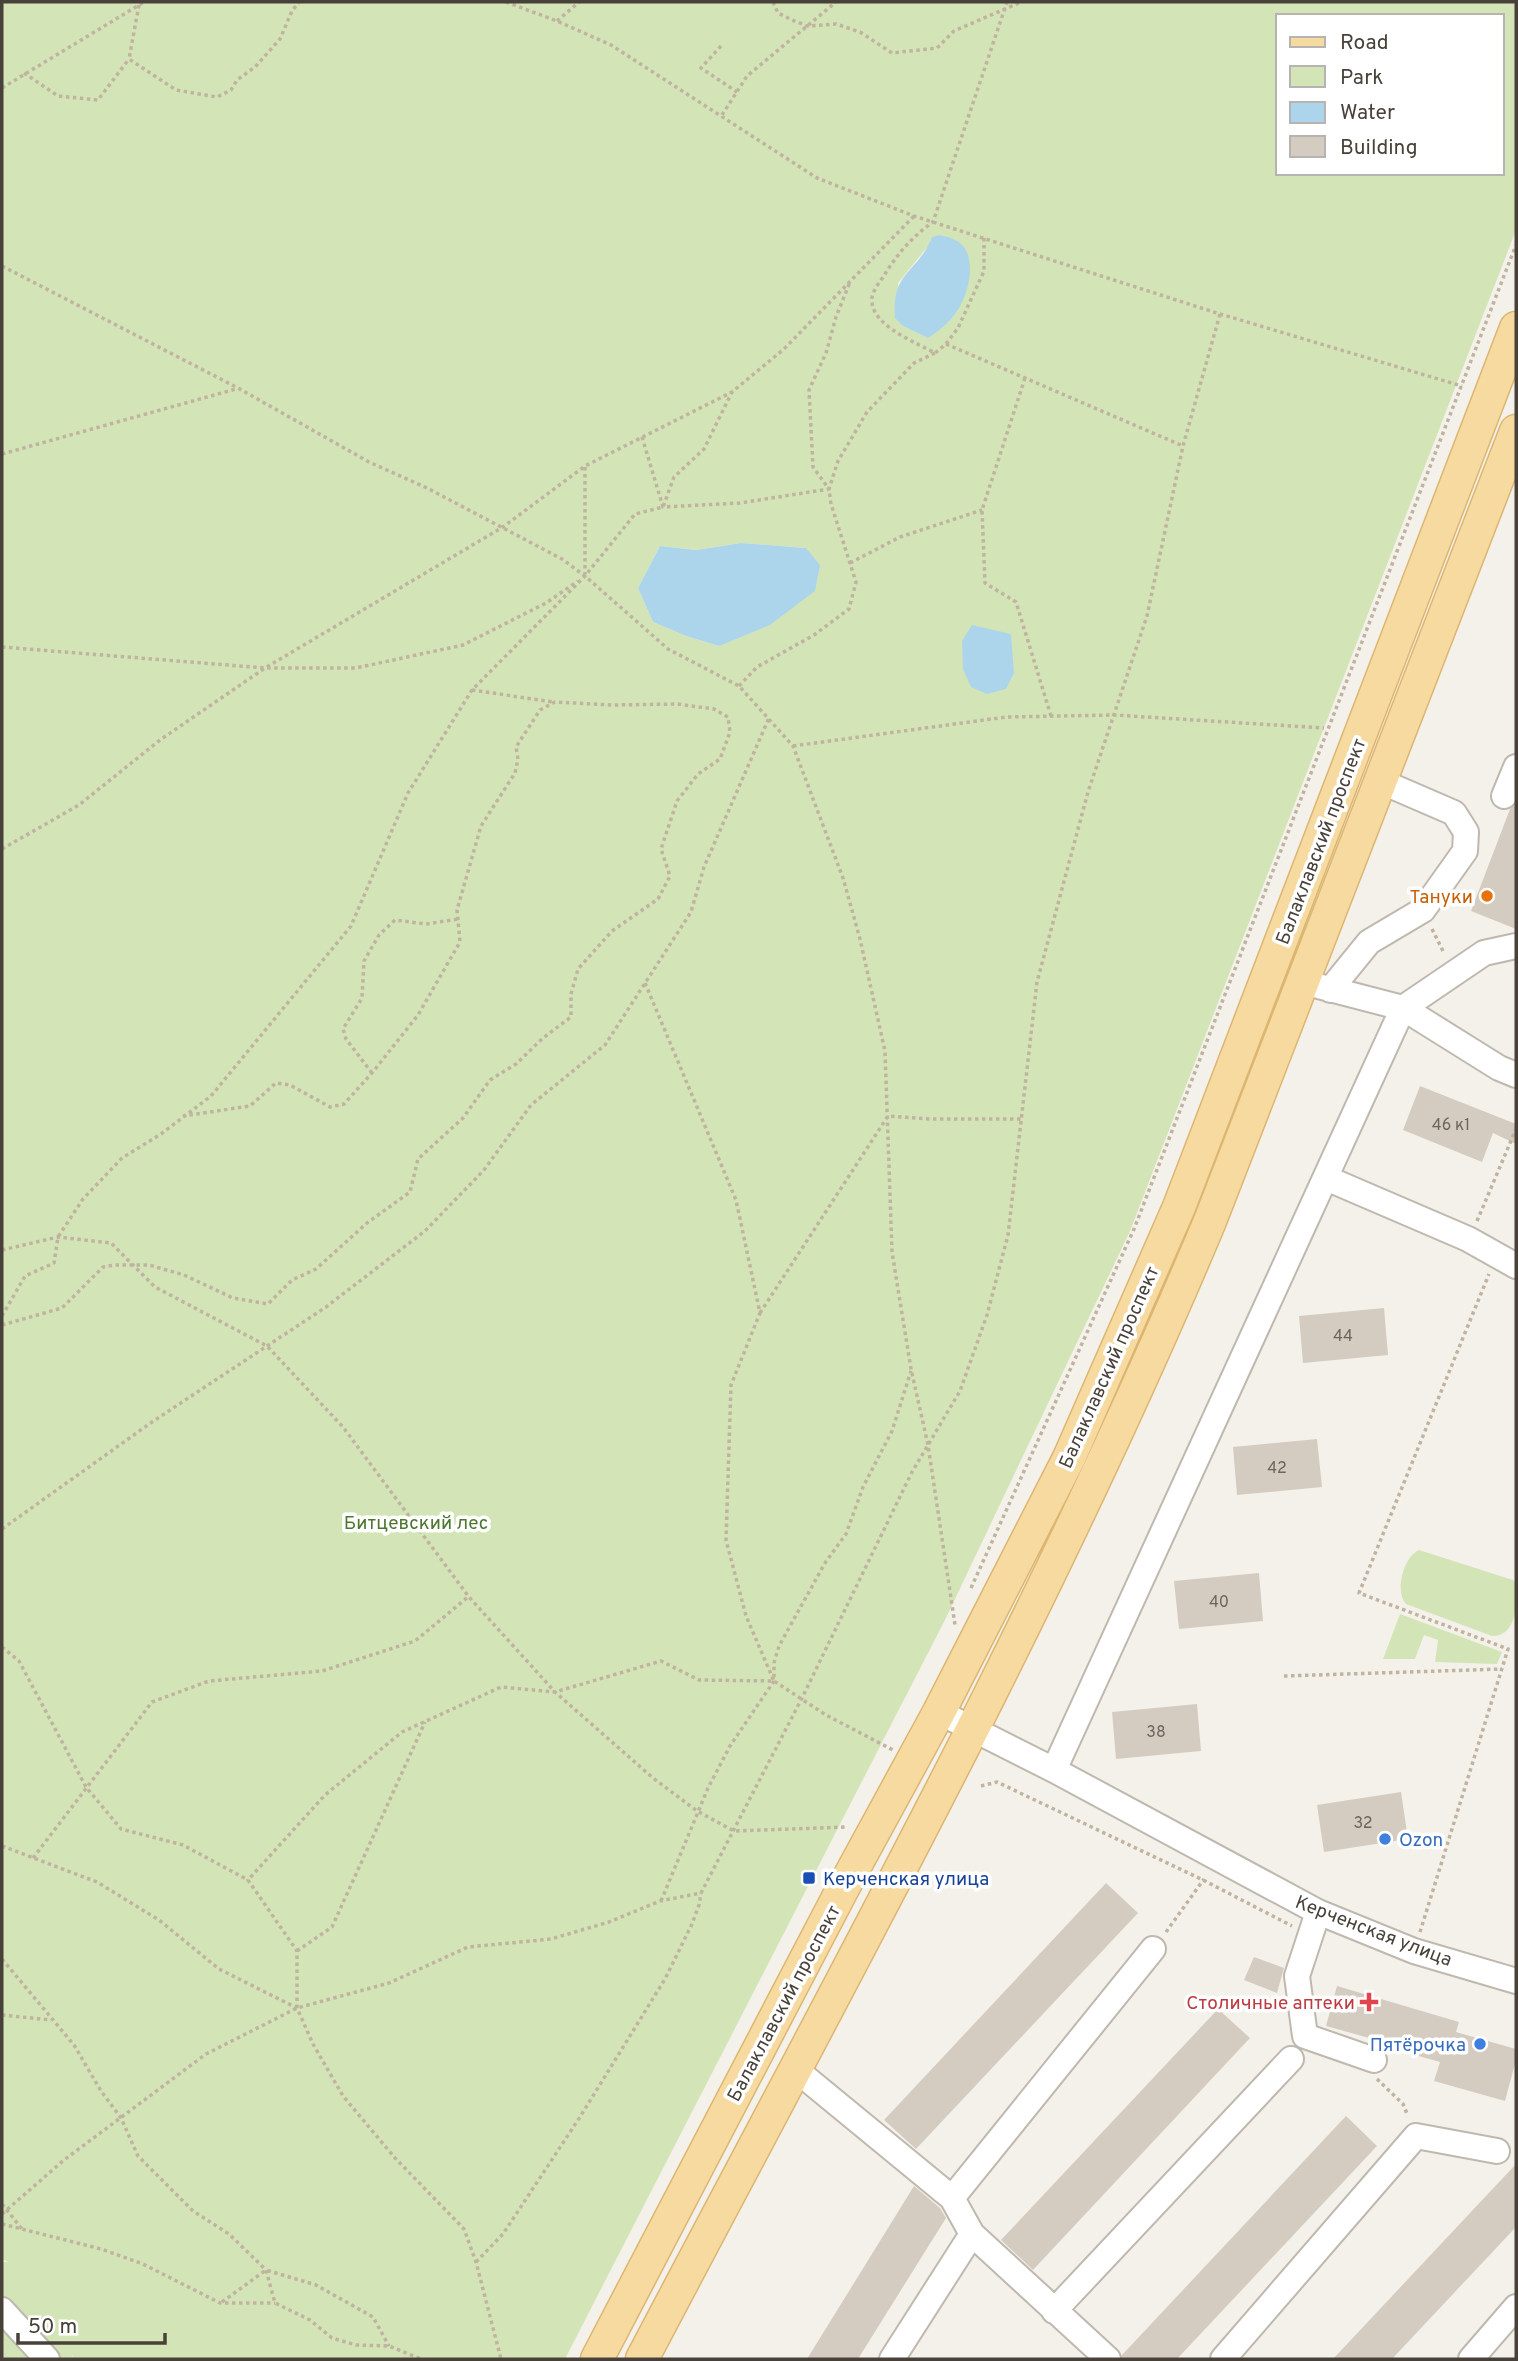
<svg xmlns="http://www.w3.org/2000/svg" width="1518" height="2361" font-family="Overpass,sans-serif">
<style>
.green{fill:#d3e5b7;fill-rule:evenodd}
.water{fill:#acd5ec}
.building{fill:#d5ccc1}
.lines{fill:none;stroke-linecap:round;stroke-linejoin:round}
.minor-casing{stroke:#bfb8ae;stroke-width:28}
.major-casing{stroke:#dcb671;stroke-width:35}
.path{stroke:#c0b3a0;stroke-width:3.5;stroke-dasharray:3.5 3.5;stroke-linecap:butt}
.minor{stroke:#fff;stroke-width:24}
.major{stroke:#f7daa0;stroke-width:32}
.food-dot{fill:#e8710a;stroke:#fff;stroke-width:2.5}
.shop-dot{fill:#3f7fe0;stroke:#fff;stroke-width:2.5}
.transit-dot{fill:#1a4fb4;stroke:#fff;stroke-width:2.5}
.health-dot{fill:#e0444e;stroke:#fff;stroke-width:2.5}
.labels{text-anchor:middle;stroke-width:7;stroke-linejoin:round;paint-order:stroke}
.number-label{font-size:16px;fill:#6b645b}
.street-label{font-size:19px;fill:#484139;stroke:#fff}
.food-label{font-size:19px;fill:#c56008;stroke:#fff;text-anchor:end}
.park-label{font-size:19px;fill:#4e762f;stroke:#fff}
.shop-label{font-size:19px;fill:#366cbe;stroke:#fff;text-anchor:start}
.transit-label{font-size:19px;fill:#164399;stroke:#fff;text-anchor:start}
.health-label{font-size:19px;fill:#be3a42;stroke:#fff;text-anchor:end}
</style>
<rect width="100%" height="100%" fill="#f4f1eb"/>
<path class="green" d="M 2,2 L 1516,2 L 1516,230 L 1130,1231 L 946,1618 L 565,2359 L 75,2359 L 71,2353 L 74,2359 L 2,2359 L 2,2262 L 8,2262 L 2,2259 ZM 1278,16 L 1502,16 L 1502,173 L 1278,173 ZM 928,246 L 929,338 L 903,326 L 898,283 ZM 741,543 L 806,548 L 719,646 L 686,636 L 653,622 L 638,588 L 660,546 L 696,550 Z
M 1419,1550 L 1513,1580 L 1516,1584 C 1516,1604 1518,1636 1492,1636 L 1406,1604 C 1394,1591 1404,1556 1419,1550 Z
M 1400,1614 L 1502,1652 L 1497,1664 L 1435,1662 L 1438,1640 L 1424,1635 L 1415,1659 L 1383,1659 Z"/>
<path class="water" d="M 939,235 C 948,237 958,239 964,247 C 976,264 968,295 957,311 C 950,322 939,331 928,338 L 903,326 L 895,318 C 891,271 918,273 932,237 Z
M 741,543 L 806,548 L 820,565 L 815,591 L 770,625 L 719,646 L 686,636 L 653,622 L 638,588 L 660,546 L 696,550 Z
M 972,625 L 1011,634 L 1014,673 L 1006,689 L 987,694 L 971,687 L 963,669 L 962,641 Z"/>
<path class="building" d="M 1516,804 L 1516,929 L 1471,911 L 1510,809 Z
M 1420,1086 L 1516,1124 L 1516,1144 L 1493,1133 L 1482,1162 L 1403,1130 Z
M 1384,1308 L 1388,1355 L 1303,1363 L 1299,1316 Z
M 1317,1439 L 1322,1487 L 1237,1495 L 1233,1447 Z
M 1259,1573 L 1263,1621 L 1179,1629 L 1174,1581 Z
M 1197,1704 L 1201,1751 L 1116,1759 L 1112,1712 Z
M 1401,1792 L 1408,1839 L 1324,1852 L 1317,1805 Z
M 1106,1883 L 1138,1913 L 916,2149 L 884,2120 Z
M 1254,1957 L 1284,1968 L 1277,1993 L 1244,1980 Z
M 1337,1986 L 1459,2022 L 1456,2032 L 1516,2049 L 1516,2060 L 1505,2101 L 1434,2081 L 1440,2062 L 1379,2045 L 1380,2041 L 1326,2026 Z
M 1218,2009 L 1250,2038 L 1033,2270 L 1001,2240 Z
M 1346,2116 L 1377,2146 L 1177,2359 L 1122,2359 L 1122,2355 Z
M 1516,2164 L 1516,2227 L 1392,2359 L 1333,2359 Z
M 914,2186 L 940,2208 L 946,2218 L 858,2359 L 807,2359 Z"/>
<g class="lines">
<defs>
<path id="minor" d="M 1504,796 L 1516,767
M 1318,986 L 1403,1008 L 1499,1068 L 1516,1075
M 1330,990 L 1369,942 L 1423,910 L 1465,851 L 1466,832 L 1454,813 L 1380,781
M 1326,1178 L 1468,1239 L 1516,1266
M 939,1712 L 1054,1770 L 1318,1912 L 1414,1951 L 1516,1981
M 1054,1770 L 1403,1008 L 1484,953 L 1516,946
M 1318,1912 L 1297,1976 L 1305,2036 L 1374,2060
M 795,2069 L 952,2198 L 972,2234 L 1108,2359
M 952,2198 L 1153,1949
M 2,2310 L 47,2359
M 1054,2311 L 1291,2059
M 892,2359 L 972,2234
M 1223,2359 L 1416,2136 L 1497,2151
M 1471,2359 L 1516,2307"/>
<path id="major" d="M 597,2359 L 842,1890 L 939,1712 L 1069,1458 L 1179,1207 L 1516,328
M 642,2359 C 839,1984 1046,1612 1210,1221 L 1516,431"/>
</defs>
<use href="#minor" class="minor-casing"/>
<use href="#major" class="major-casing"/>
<path class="path" d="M 506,2 L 557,21 L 611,45 L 817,178 L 914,216 L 1220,314 L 1462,386
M 773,2 L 778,13 L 792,20 L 807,26 L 836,24 L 860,32 L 892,53 L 937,48 L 954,31 L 1021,2
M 139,5 L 129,59 L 176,90 L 217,97 L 231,90 L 237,80 L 255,67 L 280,39 L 292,11 L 299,2
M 557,21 L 579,2
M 721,46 L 701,68 L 737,92
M 24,73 L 58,96 L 98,100 L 129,59
M 2,88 L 144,2
M 722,115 L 747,76 L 836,2
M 984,238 L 984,271 L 958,328 L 946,344 L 935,353 C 917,343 875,327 872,303 C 870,293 880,282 885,274 C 898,253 913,236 933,222 L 1007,2
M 2,266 L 238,388 L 369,462 L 427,488 L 562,559 L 585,576 L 668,649 L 739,686 L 793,746 L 843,878 L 860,939 L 885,1051 L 892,1252 L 911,1369 L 928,1445 L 955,1625
M 946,344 L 1183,446
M 1025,378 L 982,510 L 985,583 L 1016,602 L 1051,716
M 642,437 L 663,507 L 740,503 L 829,489 L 813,467 L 809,390 L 826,353 L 836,317 L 850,282
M 2,454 L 236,389
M 585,467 L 585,574
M 850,563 L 900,537 L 982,510
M 2,647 L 265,668 L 356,668 L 463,645 L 546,603 L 578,581
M 739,686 L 757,667 L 814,635 L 849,609 L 856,582 L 831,504 L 829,489 L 838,461 L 867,412 L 914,363 L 935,353
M 472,690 L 553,702
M 793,746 L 1006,717 L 1114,715 L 1324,728
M 2,849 L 79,805 L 160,740 L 265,668 L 503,527 L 585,466 L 732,392 L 784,349 L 914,216
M 1432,929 L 1444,953
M 645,983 L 736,1200 L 760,1313 L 731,1385 L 726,1540 L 746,1616 L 774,1681
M 372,1073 L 346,1039 L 343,1029 L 362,998 L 364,961 L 379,935 L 395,920 L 426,924 L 458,919
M 1477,1221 L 1516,1129
M 2,1250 L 58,1237 L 111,1243 L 155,1287 L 267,1346 L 343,1427 L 469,1597 L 555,1692 L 653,1778 L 697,1811 L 734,1831 L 846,1827
M 760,1313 L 888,1116 L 929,1119 L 1021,1119
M 2,1316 L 25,1276 L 54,1263 L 58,1237 L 83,1199 L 122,1158 L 161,1134 L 211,1096 L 351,926 L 408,793 L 472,690 L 585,576 L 635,514 L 663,507 L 674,477 L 704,449 L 732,392
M 2,1325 L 62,1308 L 103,1267 L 115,1265 L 149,1265 L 184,1275 L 233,1298 L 268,1304 L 292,1280 L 316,1269 L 367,1223 L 410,1192 L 418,1159 L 463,1118 L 490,1080 L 516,1064 L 543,1038 L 571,1017 L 571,994 L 578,969 L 612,931 L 658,899 L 670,876 L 661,849 L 677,801 L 698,774 L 720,759 L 730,732 L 728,717 L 714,709 L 677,704 L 612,705 L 555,702 L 540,710 L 516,747 L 518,759 L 515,773 L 481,826 L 457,910 L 460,942 L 418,1015 L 372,1073 L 344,1104 L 330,1107 L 290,1085 L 276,1083 L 250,1106 L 183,1116
M 2,1529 L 152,1422 L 326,1307 L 425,1231 L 484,1170 L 531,1105 L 605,1045 L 691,912 L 704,867 L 769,718
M 971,1588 L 1134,1229 L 1516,245
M 2,1647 L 19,1661 L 86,1787 L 121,1829 L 183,1845 L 248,1880
M 1284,1676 L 1502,1669
M 981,1786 L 997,1782 L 1203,1880 L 1292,1926
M 2,1846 L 97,1882 L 159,1920 L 219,1969 L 297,2008 L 313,2044 L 343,2096 L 395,2158 L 464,2229 L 476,2262 L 501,2359
M 33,1858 L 152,1702 L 209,1681 L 322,1671 L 415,1641 L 468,1597
M 661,1901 L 708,1788 L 730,1746 L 774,1681 L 774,1663 L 779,1646 L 825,1563 L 846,1534 L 863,1487 L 892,1431 L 911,1371
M 1166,1932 L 1204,1879
M 1420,1932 L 1508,1649 L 1359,1593 L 1489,1274
M 297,1951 L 332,1927 L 425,1722
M 2,1959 L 74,2045 L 101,2091 L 121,2118 L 138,2156 L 193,2211 L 229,2234 L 266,2270 L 275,2303 L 310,2320 L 332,2338 L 356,2345 L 389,2346 L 421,2359
M 297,2008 L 297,1951 L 248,1880 L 325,1795 L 402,1732 L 501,1687 L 555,1692 L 661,1661 L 699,1680 L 774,1681 L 826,1715 L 893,1750
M 2,2015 L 51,2020
M 1377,2079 L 1403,2104 L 1408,2116
M 2,2204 L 22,2229
M 2,2214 L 64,2160 L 206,2054 L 297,2008 L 389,1983 L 468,1947 L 551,1939 L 609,1922 L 660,1901 L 701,1893 L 802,1698 L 912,1472 L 960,1391 L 987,1315 L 1008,1235 L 1037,982 L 1088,792 L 1147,616 L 1183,446 L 1220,314
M 2,2224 L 101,2249 L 143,2264 L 220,2303 L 275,2303
M 476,2262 L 503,2234 L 580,2117 L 665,1979 L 692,1924 L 699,1905 L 701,1893
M 222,2302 L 266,2270 L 316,2285 L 373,2317 L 389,2346"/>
<use href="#minor" class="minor"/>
<use href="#major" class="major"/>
</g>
<circle class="food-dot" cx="1487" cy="896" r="7"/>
<g class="shop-dot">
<circle cx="1385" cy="1839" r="7"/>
<circle cx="1480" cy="2044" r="7"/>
</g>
<rect class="transit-dot" x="802" y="1871" width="14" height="14" rx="3.5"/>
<path class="health-dot" d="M1365.5 1991.5h7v7h7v7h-7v7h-7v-7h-7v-7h7z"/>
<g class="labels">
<g class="number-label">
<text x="1451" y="1130">46 к1</text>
<text x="1343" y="1341">44</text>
<text x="1277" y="1473">42</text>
<text x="1219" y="1607">40</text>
<text x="1156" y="1737">38</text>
<text x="1363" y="1828">32</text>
</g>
<g class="street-label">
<text transform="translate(1320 841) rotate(-69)" y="7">Балаклавский проспект</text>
<text transform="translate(1108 1367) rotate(-66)" y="7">Балаклавский проспект</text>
<text transform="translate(1374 1930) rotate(21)" y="7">Керченская улица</text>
<text transform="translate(783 2003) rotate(-62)" y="7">Балаклавский проспект</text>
</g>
<g class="food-label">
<text x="1473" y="903">Тануки</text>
</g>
<g class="park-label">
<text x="416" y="1529">Битцевский лес</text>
</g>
<g class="shop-label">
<text x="1399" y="1846">Ozon</text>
<text x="1466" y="2051" text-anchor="end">Пятёрочка</text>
</g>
<g class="transit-label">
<text x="823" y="1885">Керченская улица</text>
</g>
<g class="health-label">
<text x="1355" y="2009">Столичные аптеки</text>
</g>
</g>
<rect width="1518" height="2361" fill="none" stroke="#484139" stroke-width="7"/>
<rect x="1276" y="14" width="228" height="161" fill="#ffffff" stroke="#b6b3b0" stroke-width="2"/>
<rect x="1290" y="37" width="35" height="10" fill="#f7daa0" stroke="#b6b3b0" stroke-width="2"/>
<text x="1340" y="49" font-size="21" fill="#484139">Road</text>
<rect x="1290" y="66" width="35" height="21" fill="#d3e5b7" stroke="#b6b3b0" stroke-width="2"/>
<text x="1340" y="84" font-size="21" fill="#484139">Park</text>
<rect x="1290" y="102" width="35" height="21" fill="#acd5ec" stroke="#b6b3b0" stroke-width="2"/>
<text x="1340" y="119" font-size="21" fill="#484139">Water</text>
<rect x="1290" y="136" width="35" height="21" fill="#d5ccc1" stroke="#b6b3b0" stroke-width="2"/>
<text x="1340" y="154" font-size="21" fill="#484139">Building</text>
<path d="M18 2333v10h147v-10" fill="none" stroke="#484139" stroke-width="3.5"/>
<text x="28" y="2333" font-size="21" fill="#484139" stroke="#ffffff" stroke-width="5" paint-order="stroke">50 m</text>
</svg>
